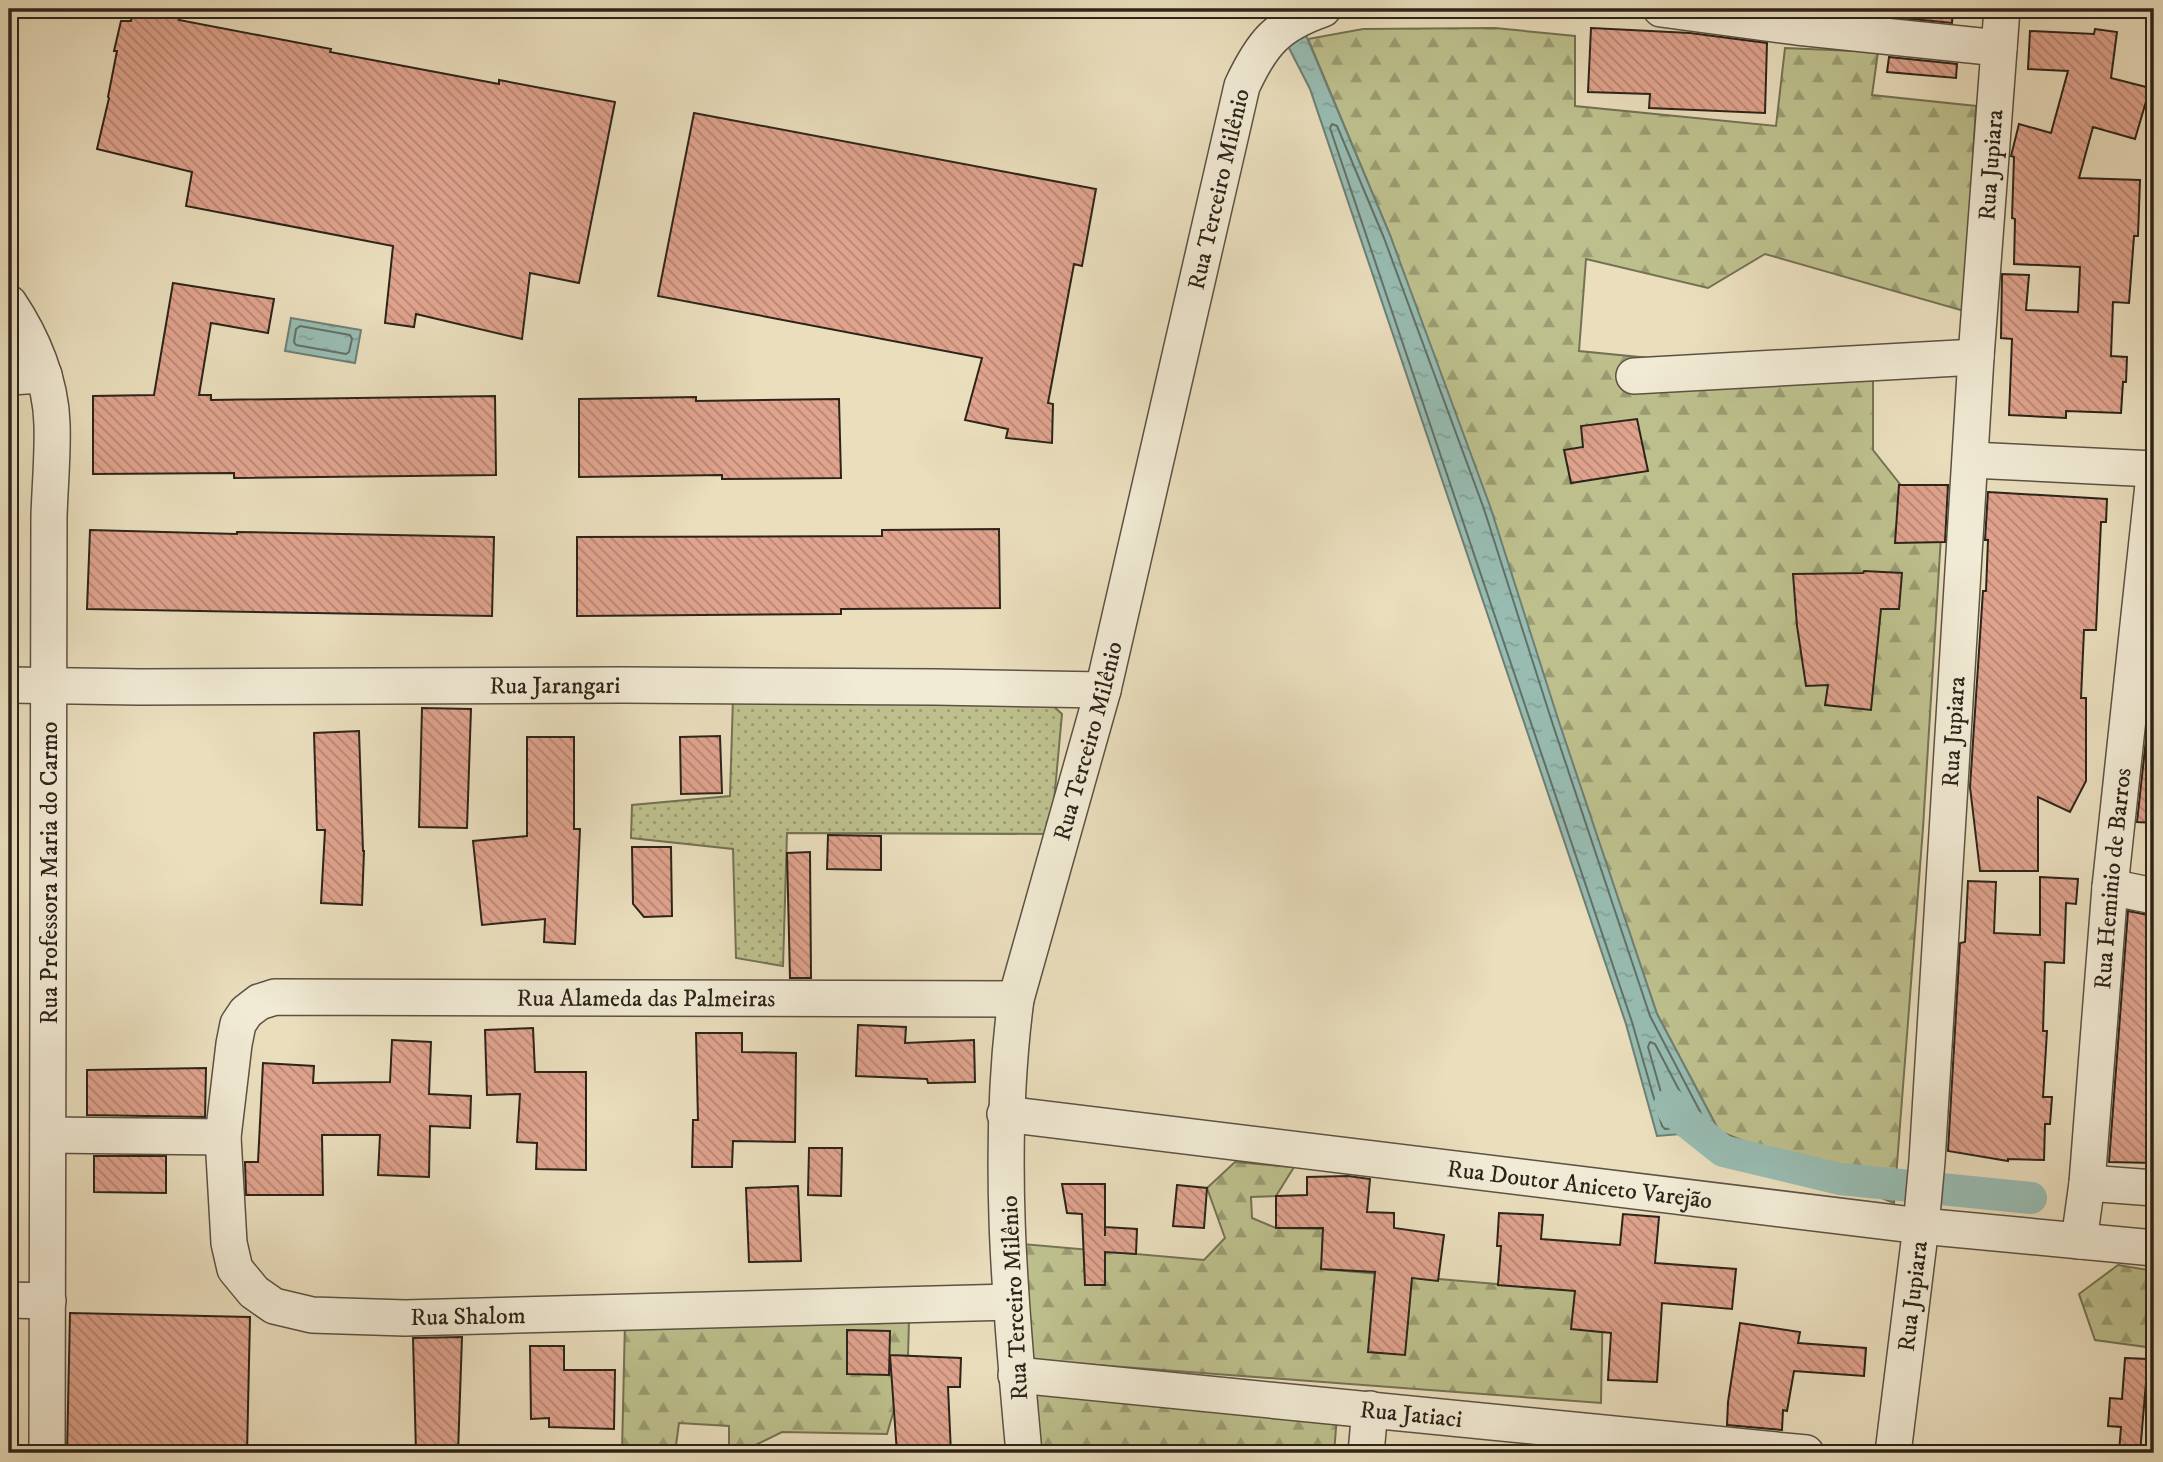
<svg xmlns="http://www.w3.org/2000/svg" width="2163" height="1462" font-family="'IM FELL DW Pica',serif">
<style>
.grass{fill:url(#grass-dots);stroke:#747254;stroke-width:2}
.forest{fill:url(#forest-firs);stroke:#747254;stroke-width:2}
.water{fill:url(#water-ripples);stroke:#6d7f75;stroke-width:2}
.lines{fill:none;stroke-linecap:round;stroke-linejoin:round}
.shore{stroke:#627066;stroke-width:2}
.canal{stroke:#98bcb2;stroke-width:32}
.building{fill:url(#building-back-hatch);stroke:#2c241a;stroke-width:2}
.minor-casing{stroke:#5c5243;stroke-width:38}
.minor{stroke:#f1ead4;stroke-width:35}
.labels{text-anchor:middle;stroke-width:7;stroke-linejoin:round;paint-order:stroke}
.street-label{font-size:24px;fill:#2c241a;stroke:#f1ead4}
</style>
<defs>
<pattern id="grass-dots" width="8" height="8" patternUnits="userSpaceOnUse" patternTransform="scale(1.75)"><rect width="8" height="8" fill="#bdc08d"/><path d="M2 2h.1M6 6h.1" fill="none" stroke="#9a9c72" stroke-width="1.8" stroke-linecap="round"/></pattern>
<pattern id="forest-firs" width="22" height="20" patternUnits="userSpaceOnUse" patternTransform="scale(1.75)"><rect width="22" height="20" fill="#bdc08d"/><path d="M5 1l3.5 6h-7zM16 11l3.5 6h-7z" fill="#9a9c72"/></pattern>
<pattern id="water-ripples" width="26" height="14" patternUnits="userSpaceOnUse" patternTransform="scale(1.75)"><rect width="26" height="14" fill="#98bcb2"/><path d="M2 4q2-2 4 0t4 0M15 11q2-2 4 0t4 0" fill="none" stroke="#83a198"/></pattern>
<pattern id="building-back-hatch" width="6" height="6" patternUnits="userSpaceOnUse" patternTransform="scale(1.75)"><rect width="6" height="6" fill="#e0a38e"/><path d="M-1 5l2 2M0 0l6 6M5-1l2 2" fill="none" stroke="#b68573"/></pattern>
</defs>
<rect width="100%" height="100%" fill="#eadebd"/>
<filter id="stains"><feTurbulence type="fractalNoise" baseFrequency=".00286" numOctaves="4"/><feColorMatrix values="0 0 0 0 .2 0 0 0 0 .09 0 0 0 0 .02 0 0 0 .5 -.17"/></filter>
<radialGradient id="worn" r=".72"><stop offset=".6" stop-color="#630" stop-opacity="0"/><stop offset="1" stop-color="#630" stop-opacity=".3"/></radialGradient>
<path class="grass" d="M 1042,696 L 1062,714 L 1051,834 L 787,833 L 783,966 L 736,958 L 733,849 L 631,838 L 632,805 L 730,796 L 733,698 Z"/>
<path class="forest" d="M 1495,28 L 1575,36 L 1575,106 L 1776,126 L 1785,48 L 1878,52 L 1872,95 L 1976,106 L 1964,311 L 1765,254 L 1708,288 L 1586,259 L 1579,351 L 1873,380 L 1873,450 L 1941,536 L 1923,828 L 1894,1203 L 1719,1131 L 1657,1014 L 1390,235 L 1308,39 L 1363,29 Z
M 1235,1162 L 1294,1167 L 1276,1196 L 1251,1197 L 1252,1218 L 1276,1228 L 1323,1229 L 1322,1269 L 1603,1293 L 1601,1403 L 1030,1360 L 1023,1244 L 1204,1260 L 1225,1238 L 1207,1188 Z
M 2118,1265 L 2154,1271 L 2154,1348 L 2095,1340 L 2079,1294 Z
M 625,1320 L 909,1320 L 907,1393 L 894,1410 L 887,1434 L 782,1432 L 739,1453 L 729,1453 L 729,1426 L 679,1423 L 675,1453 L 622,1453 Z
M 1028,1385 L 1337,1416 L 1334,1453 L 1034,1453 Z"/>
<path class="water" d="M 1269,9 L 1295,9 L 1390,235 L 1490,506 L 1559,722 L 1657,1014 L 1719,1131 L 1657,1136 L 1626,1024 L 1310,89 Z
M 291,318 L 361,330 L 355,363 L 285,351 Z"/>
<g class="lines">
<path class="shore" d="M 1332,124 L 1337,126 L 1384,238 L 1484,509 L 1553,725 L 1650,1016 L 1705,1121 L 1703,1125 L 1665,1129 L 1662,1126 L 1632,1022 L 1330,128 Z
M 300,326 L 350,335 L 352,339 L 349,352 L 346,354 L 296,345 L 294,342 L 296,329 Z
M 1650,1042 L 1655,1044 L 1691,1113 L 1690,1118 L 1671,1119 L 1668,1117 L 1648,1047 Z"/>
<path class="canal" d="M 1670,1104 L 1674,1112 L 1723,1151 L 1840,1179 L 2031,1198"/>
</g>
<path class="building" d="M 133,9 L 181,9 L 179,20 L 331,49 L 330,52 L 499,84 L 499,80 L 615,102 L 579,283 L 530,273 L 522,339 L 416,314 L 414,327 L 385,323 L 393,246 L 186,206 L 192,172 L 97,149 L 109,98 L 108,97 L 117,51 L 114,51 L 121,21 L 131,21 Z
M 1893,9 L 1953,9 L 1952,23 L 1892,17 Z
M 1591,28 L 1690,33 L 1767,43 L 1765,113 L 1649,108 L 1650,94 L 1588,92 Z
M 2095,29 L 2117,32 L 2111,78 L 2150,88 L 2135,139 L 2093,127 L 2079,178 L 2140,180 L 2138,236 L 2134,236 L 2129,303 L 2113,302 L 2111,356 L 2127,357 L 2126,382 L 2123,382 L 2121,413 L 2066,411 L 2066,418 L 2009,415 L 2012,339 L 2001,338 L 2002,274 L 2029,275 L 2026,310 L 2078,312 L 2080,267 L 2014,264 L 2015,219 L 2012,218 L 2014,157 L 2011,156 L 2019,124 L 2051,133 L 2068,71 L 2028,69 L 2030,31 L 2094,34 Z
M 1889,57 L 1957,64 L 1956,78 L 1887,72 Z
M 694,113 L 1096,189 L 1082,266 L 1074,264 L 1048,403 L 1053,404 L 1052,443 L 1006,438 L 1008,429 L 965,420 L 982,358 L 658,296 Z
M 173,283 L 274,299 L 268,333 L 211,323 L 199,395 L 211,395 L 211,400 L 495,396 L 496,475 L 234,478 L 234,473 L 93,474 L 93,396 L 154,395 Z
M 696,397 L 696,401 L 839,399 L 841,478 L 722,479 L 722,475 L 579,477 L 579,399 Z
M 1637,419 L 1648,471 L 1571,483 L 1564,450 L 1583,447 L 1581,426 Z
M 1899,485 L 1948,485 L 1945,542 L 1895,543 Z
M 1988,492 L 2107,499 L 2106,522 L 2101,522 L 2096,630 L 2084,630 L 2081,698 L 2086,698 L 2086,781 L 2070,812 L 2038,797 L 2038,871 L 1980,871 L 1970,787 L 1983,591 L 1986,591 L 1988,540 L 1985,540 Z
M 999,529 L 1000,608 L 841,609 L 841,614 L 577,616 L 577,537 L 882,536 L 882,530 Z
M 90,530 L 237,534 L 237,532 L 494,537 L 492,616 L 87,609 Z
M 1864,571 L 1902,573 L 1899,609 L 1881,609 L 1871,710 L 1825,705 L 1828,685 L 1806,686 L 1797,626 L 1793,574 L 1863,573 Z
M 422,708 L 471,709 L 467,828 L 419,827 Z
M 2147,730 L 2154,730 L 2154,823 L 2137,822 Z
M 359,731 L 363,851 L 364,851 L 362,905 L 321,903 L 325,830 L 317,830 L 314,733 Z
M 720,736 L 722,793 L 681,794 L 680,737 Z
M 527,737 L 574,737 L 574,829 L 580,829 L 575,944 L 544,942 L 545,919 L 482,925 L 473,841 L 527,836 Z
M 828,835 L 881,836 L 881,870 L 827,869 Z
M 632,847 L 671,847 L 672,916 L 644,917 L 633,904 Z
M 810,852 L 811,978 L 790,978 L 787,853 Z
M 2040,877 L 2078,879 L 2076,904 L 2066,903 L 2064,963 L 2045,962 L 2043,1031 L 2047,1031 L 2043,1097 L 2052,1097 L 2050,1124 L 2045,1124 L 2044,1160 L 2008,1159 L 2008,1161 L 1948,1151 L 1960,943 L 1965,942 L 1968,881 L 1996,882 L 1994,933 L 2040,935 Z
M 2128,911 L 2154,916 L 2154,985 L 2148,1029 L 2152,1029 L 2149,1067 L 2154,1068 L 2154,1163 L 2109,1162 Z
M 858,1025 L 906,1027 L 905,1043 L 974,1040 L 975,1082 L 928,1083 L 927,1079 L 856,1076 Z
M 533,1028 L 535,1072 L 586,1072 L 586,1170 L 536,1169 L 537,1143 L 517,1142 L 520,1094 L 487,1095 L 485,1030 Z
M 696,1033 L 742,1033 L 742,1052 L 796,1053 L 795,1142 L 733,1141 L 732,1167 L 692,1167 L 693,1120 L 698,1120 Z
M 392,1040 L 431,1042 L 429,1094 L 471,1096 L 470,1128 L 430,1126 L 429,1177 L 378,1175 L 380,1135 L 322,1135 L 323,1195 L 246,1195 L 245,1162 L 258,1162 L 263,1063 L 314,1066 L 313,1083 L 390,1082 Z
M 206,1068 L 205,1117 L 87,1115 L 87,1070 Z
M 809,1148 L 842,1148 L 841,1196 L 808,1195 Z
M 94,1156 L 166,1156 L 166,1193 L 94,1192 Z
M 1348,1176 L 1370,1179 L 1367,1212 L 1394,1213 L 1394,1228 L 1444,1235 L 1438,1281 L 1412,1278 L 1405,1355 L 1368,1352 L 1375,1272 L 1321,1269 L 1323,1228 L 1276,1228 L 1276,1196 L 1307,1195 L 1307,1177 Z
M 1062,1184 L 1105,1184 L 1105,1236 L 1105,1227 L 1137,1229 L 1136,1254 L 1105,1252 L 1105,1285 L 1085,1285 L 1082,1214 L 1067,1213 Z
M 1177,1185 L 1207,1188 L 1204,1228 L 1173,1226 Z
M 798,1186 L 801,1261 L 749,1262 L 746,1188 Z
M 1499,1213 L 1543,1215 L 1541,1239 L 1620,1245 L 1623,1214 L 1659,1217 L 1655,1263 L 1736,1269 L 1732,1309 L 1662,1303 L 1657,1382 L 1608,1380 L 1611,1333 L 1571,1329 L 1575,1291 L 1498,1285 L 1501,1246 L 1497,1246 Z
M 70,1313 L 250,1317 L 247,1453 L 67,1453 Z
M 1740,1323 L 1800,1332 L 1798,1343 L 1866,1348 L 1864,1376 L 1794,1371 L 1787,1411 L 1783,1410 L 1782,1430 L 1727,1425 L 1728,1402 Z
M 847,1330 L 890,1331 L 889,1375 L 847,1374 Z
M 462,1337 L 458,1453 L 416,1453 L 413,1338 Z
M 530,1346 L 564,1346 L 564,1370 L 615,1370 L 614,1429 L 549,1427 L 549,1418 L 531,1419 Z
M 890,1355 L 961,1358 L 960,1387 L 948,1387 L 951,1453 L 897,1453 Z
M 2125,1358 L 2148,1359 L 2140,1453 L 2119,1452 L 2121,1427 L 2108,1426 L 2110,1398 L 2122,1399 Z"/>
<g class="lines">
<defs>
<g id="minor">
<path d="M 1661,9 L 1797,27 L 1999,48"/>
<path d="M 9,303 C 32,337 51,381 52,424 C 53,454 50,485 49,516 L 47,1453"/>
<path d="M 1634,376 L 1976,357"/>
<path d="M 9,377 L 44,375"/>
<path d="M 1971,460 L 2154,469"/>
<path id="s1" d="M 9,685 L 140,687 L 622,685 L 935,687 L 1103,690"/>
<path d="M 2110,887 L 2154,896"/>
<path id="s2" d="M 1005,1114 L 1921,1226 L 2154,1248"/>
<path d="M 48,1135 L 223,1137"/>
<path d="M 2087,1183 L 2154,1188"/>
<path id="s3" d="M 2079,1241 L 2087,1183 L 2110,887 L 2154,475"/>
<path d="M 9,1300 L 48,1301"/>
<path id="s4" d="M 1011,1302 L 405,1318 L 312,1315 L 274,1306 L 254,1292 L 235,1269 L 229,1243 L 223,1137 L 234,1044 L 238,1024 L 246,1012 L 259,1002 L 275,997 L 1016,999"/>
<path id="s5" d="M 1016,1375 L 1806,1453"/>
<path id="s6" d="M 1024,1453 C 1010,1303 996,1149 1016,999 L 1103,690 L 1242,86 C 1262,43 1277,25 1323,9"/>
<path d="M 1366,1453 L 1370,1409"/>
<path id="s7" d="M 1893,1453 L 1921,1226 L 1927,1161 L 1976,357 L 2002,9"/>
</g>
</defs>
<use href="#minor" class="minor-casing"/>
<use href="#minor" class="minor"/>
</g>
<g class="labels">
<g class="street-label">
<text dy="8" stroke="none"><textPath href="#s7" startOffset="1292">Rua Jupiara</textPath></text>
<text dy="8" stroke="none"><textPath href="#s6" startOffset="1290">Rua Terceiro Milênio</textPath></text>
<text dy="8" stroke="none"><textPath href="#s1" startOffset="546">Rua Jarangari</textPath></text>
<text dy="8" stroke="none"><textPath href="#s7" startOffset="724">Rua Jupiara</textPath></text>
<text dy="8" stroke="none"><textPath href="#s6" startOffset="723">Rua Terceiro Milênio</textPath></text>
<text transform="translate(49 873) rotate(-90)" y="8">Rua Professora Maria do Carmo</text>
<text dy="8" stroke="none"><textPath href="#s3" startOffset="364">Rua Heminio de Barros</textPath></text>
<text dy="8" stroke="none"><textPath href="#s4" startOffset="1458">Rua Alameda das Palmeiras</textPath></text>
<text dy="8" stroke="none"><textPath href="#s2" startOffset="579">Rua Doutor Aniceto Varejão</textPath></text>
<text dy="8" stroke="none"><textPath href="#s7" startOffset="158">Rua Jupiara</textPath></text>
<text transform="translate(1014 1298) rotate(-93)" y="8">Rua Terceiro Milênio</text>
<text transform="translate(468 1316) rotate(-1)" y="8">Rua Shalom</text>
<text dy="8" stroke="none"><textPath href="#s5" startOffset="397">Rua Jatiaci</textPath></text>
</g>
</g>
<rect width="2163" height="1462" fill="none" stroke="#eadebd" stroke-width="35"/>
<rect x="10" y="10" width="2142" height="1441" fill="none" stroke="#2c241a" stroke-width="3.5"/>
<rect x="18" y="18" width="2128" height="1427" fill="none" stroke="#2c241a" stroke-width="2"/>
<rect width="100%" height="100%" filter="url(#stains)"/>
<rect width="100%" height="100%" fill="url(#worn)"/>
</svg>
